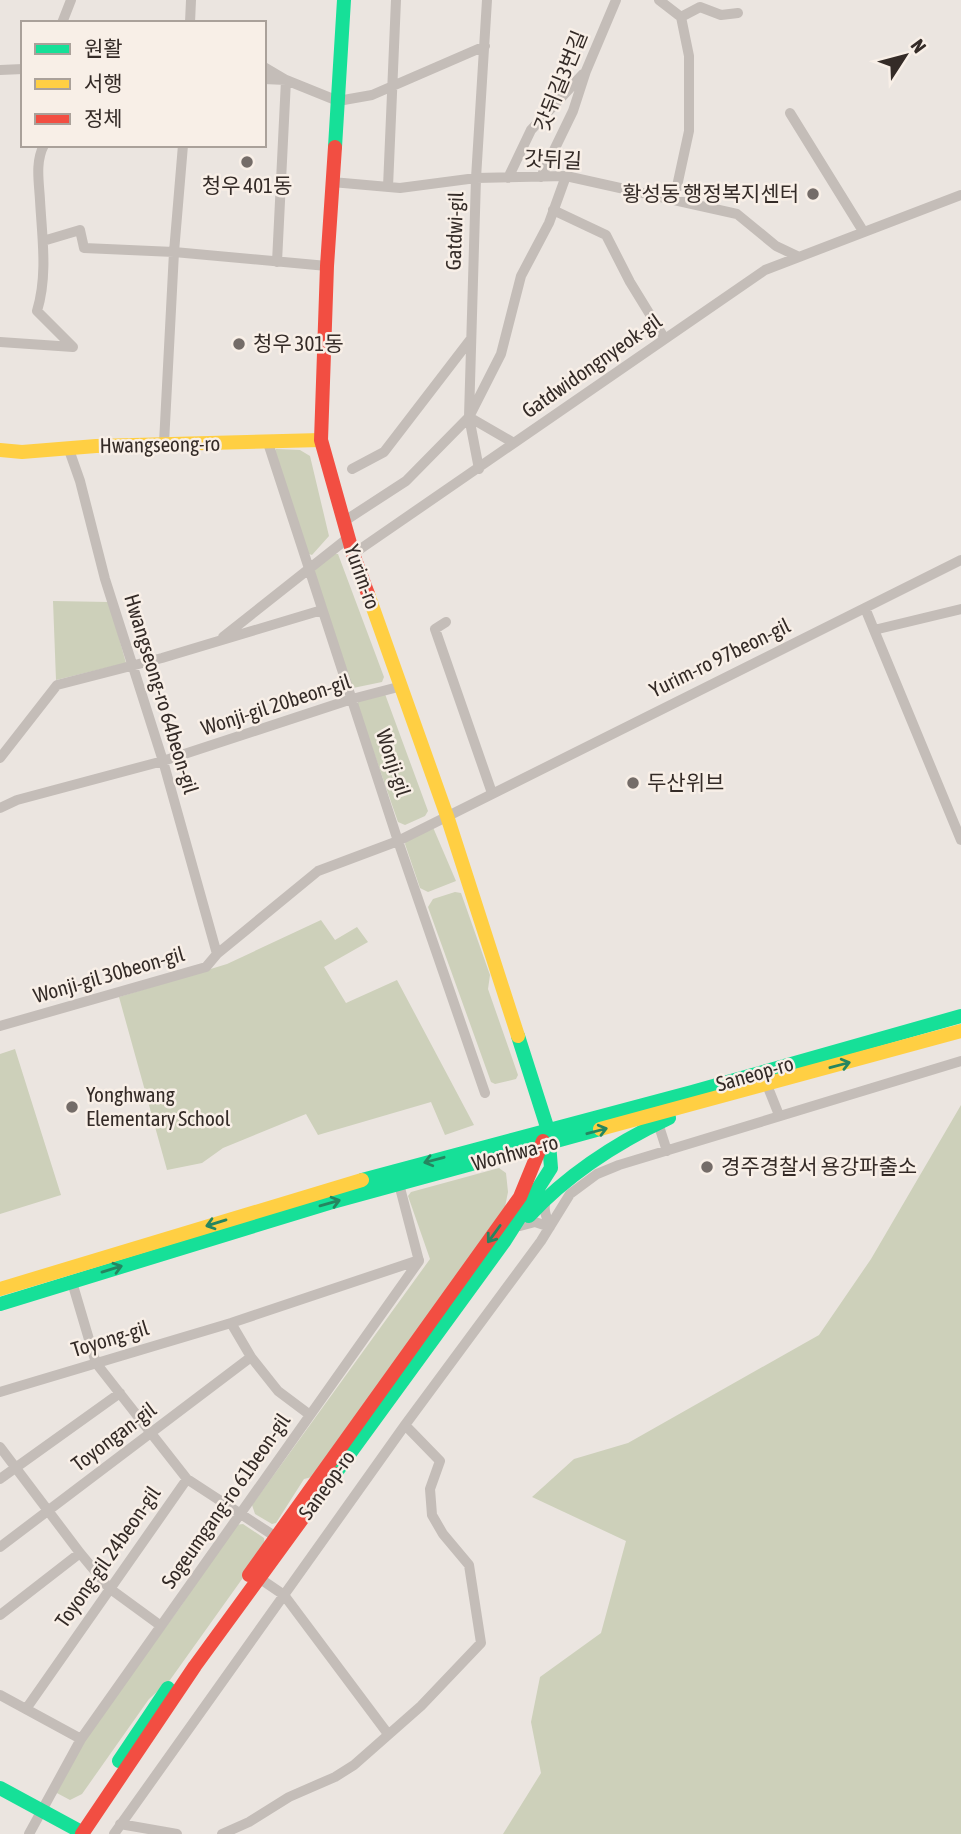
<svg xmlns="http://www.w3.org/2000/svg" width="961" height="1834" font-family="'Asap Condensed','Noto Sans KR',sans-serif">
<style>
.green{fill:#cdd0ba}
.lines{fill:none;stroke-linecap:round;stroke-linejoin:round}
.street{stroke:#c4bdb8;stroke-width:10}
.fast{stroke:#16e098;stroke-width:14}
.slow{stroke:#ffcf43;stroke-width:14}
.jam{stroke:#f24e42;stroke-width:14}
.oneway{stroke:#258660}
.poi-dot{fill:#746c68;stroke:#f8efe7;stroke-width:2.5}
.labels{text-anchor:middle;stroke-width:5;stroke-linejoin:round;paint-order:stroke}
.street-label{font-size:21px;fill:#342b27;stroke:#f8efe7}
.poi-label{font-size:21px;fill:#342b27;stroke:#f8efe7;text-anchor:start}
</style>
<rect width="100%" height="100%" fill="#ebe5e0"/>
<path class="green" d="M 276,449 L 300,450 L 310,456 L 329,536 L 312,555 L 306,553 L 274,452 Z
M 335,554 L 338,554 L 384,677 L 382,682 L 353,688 L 312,569 Z
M 53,601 L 109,602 L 126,663 L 56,680 Z
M 385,694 L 428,811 L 425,816 L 405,825 L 398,822 L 358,707 L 358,701 Z
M 432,825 L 456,881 L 428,892 L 420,888 L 405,844 L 407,838 Z
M 455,892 L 461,893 L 490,975 L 488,989 L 518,1075 L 516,1079 L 495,1084 L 491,1082 L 428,907 L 433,899 Z
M 321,920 L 335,940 L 357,927 L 368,942 L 324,967 L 346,1003 L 397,980 L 474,1125 L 445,1135 L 431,1102 L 318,1135 L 306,1114 L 223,1148 L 202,1163 L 167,1170 L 119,997 L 227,964 Z
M 15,1049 L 61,1195 L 0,1214 L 0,1054 Z
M 961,1105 L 961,1834 L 503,1834 L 541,1773 L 531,1722 L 540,1677 L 601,1633 L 626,1541 L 532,1497 L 574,1459 L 628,1443 L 819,1335 L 871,1259 Z
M 499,1168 L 506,1173 L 508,1192 L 505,1207 L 316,1476 L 304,1479 L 276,1523 L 272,1524 L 255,1514 L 252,1505 L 430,1259 L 408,1196 L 411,1192 Z
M 243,1524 L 264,1538 L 265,1547 L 170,1680 L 149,1699 L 82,1794 L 70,1800 L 55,1792 L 83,1741 L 181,1606 L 235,1525 Z"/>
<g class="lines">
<path class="street" d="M 659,0 L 681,17 L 689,56 L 689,131 L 674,200
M 681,17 L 700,7 L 721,15 L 738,13
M 62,23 L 71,0
M 190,23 L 191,0
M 264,67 L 286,80 L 338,101 L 372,95 L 485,46
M 0,70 L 23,69
M 264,79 L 286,80 L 277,262
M 790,113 L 863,231
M 541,177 L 573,111 L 586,71 L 616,0
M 508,178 L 531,130 L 583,74
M 332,182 L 400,188 L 476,178 L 566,176 L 737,214 L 776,246 L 797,256
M 388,187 L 396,0
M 553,210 L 606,235 L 630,282 L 665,339
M 43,241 L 80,230 L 84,248 L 174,252 L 327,266
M 0,342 L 73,347 L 37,311 C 48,275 42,237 40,200 C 39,182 35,162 44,145
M 469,417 L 514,443
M 164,443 L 174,252 L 183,145
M 268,443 L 398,841 L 485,1093
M 68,447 L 80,481 L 105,579 L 163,761 L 217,954
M 352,469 L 384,452 L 470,340
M 479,469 L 469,417 L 476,178 L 487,0
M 343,522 L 406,481 L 469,417 L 501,354 L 521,276 L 549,223 L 566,176
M 353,554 L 765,270 L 961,195
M 865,608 L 874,630 L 961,609
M 446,622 L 435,629 L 492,793
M 874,630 L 961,840
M 223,637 L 348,538
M 0,758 L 57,685 L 162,658 L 322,610
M 0,808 L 17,800 L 163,761 L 352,699 L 402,686
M 0,1026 L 206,967 L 217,954 L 318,871 L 398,841 L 961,560
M 767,1085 L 779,1115
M 658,1123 L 667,1151
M 547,1197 C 542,1208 546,1216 550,1227
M 520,1226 L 535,1222 L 550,1227
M 72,1282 L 96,1363 L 187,1479 L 276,1537
M 231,1323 L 251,1357 L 278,1391 L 310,1415
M 0,1392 L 231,1323 L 419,1260
M 0,1447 L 80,1553 L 109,1588 L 161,1626
M 0,1479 L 120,1393
M 0,1547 L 251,1357
M 259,1578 L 284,1595 L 388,1734
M 0,1615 L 80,1553
M 0,1695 L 81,1739
M 26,1709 L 187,1479
M 120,1824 L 177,1834
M 29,1834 L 81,1739 L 419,1261 L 399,1184
M 114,1834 L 405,1425 L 541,1241 L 570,1194 L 597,1174 L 619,1165 L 961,1061
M 222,1834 L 249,1822 L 289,1797 L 335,1777 L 354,1765 L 421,1706 L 481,1643 L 469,1565 L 443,1534 L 432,1515 L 430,1489 L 440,1461 L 405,1425"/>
<path class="fast" d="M 335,147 L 344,0
M 362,1180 L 692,1092 L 961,1016
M 529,1216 C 569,1173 616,1143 669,1118
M 0,1304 L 329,1203 L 600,1129
M 335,1474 L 504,1242 L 551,1168 L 548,1130 L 518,1036
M 119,1761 L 168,1688
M 0,1788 L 83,1833"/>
<path class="slow" d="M 0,450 L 22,452 L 96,446 L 321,440
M 368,594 L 447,816 L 518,1036
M 600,1129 L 961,1031
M 0,1289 L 362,1180"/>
<path class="jam" d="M 335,147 L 327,266 L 321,440 L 353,554 L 368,594
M 249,1575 L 520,1197 L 543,1141
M 82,1834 L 195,1666 L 335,1474"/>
</g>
<defs><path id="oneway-shaft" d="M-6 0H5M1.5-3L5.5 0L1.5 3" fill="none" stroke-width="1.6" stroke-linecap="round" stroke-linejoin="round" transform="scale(1.75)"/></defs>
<g class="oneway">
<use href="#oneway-shaft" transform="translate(840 1065) rotate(-15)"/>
<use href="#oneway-shaft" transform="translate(597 1131) rotate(-15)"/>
<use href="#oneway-shaft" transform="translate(434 1160) rotate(165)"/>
<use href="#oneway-shaft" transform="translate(330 1203) rotate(-16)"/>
<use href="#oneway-shaft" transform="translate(216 1223) rotate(163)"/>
<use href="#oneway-shaft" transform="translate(494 1234) rotate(126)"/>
<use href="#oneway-shaft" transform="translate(112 1269) rotate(-17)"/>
</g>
<g class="poi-dot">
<circle cx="247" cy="162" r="7"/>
<circle cx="813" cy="194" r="7"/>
<circle cx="239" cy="344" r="7"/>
<circle cx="633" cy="783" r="7"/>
<circle cx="72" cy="1107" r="7"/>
<circle cx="707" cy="1167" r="7"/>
</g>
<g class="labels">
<g class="street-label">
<text transform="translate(561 81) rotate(-68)" y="7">갓뒤길3번길</text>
<text transform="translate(553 160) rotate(3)" y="7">갓뒤길</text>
<text transform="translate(455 231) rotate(-88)" y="7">Gatdwi-gil</text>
<text transform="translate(592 366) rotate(-35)" y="7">Gatdwidongnyeok-gil</text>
<text transform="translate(160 445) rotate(-1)" y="7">Hwangseong-ro</text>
<text transform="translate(362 577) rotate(70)" y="7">Yurim-ro</text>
<text transform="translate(720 658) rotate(-26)" y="7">Yurim-ro 97beon-gil</text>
<text transform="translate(161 694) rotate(73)" y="7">Hwangseong-ro 64beon-gil</text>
<text transform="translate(276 705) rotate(-18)" y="7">Wonji-gil 20beon-gil</text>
<text transform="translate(393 763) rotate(72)" y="7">Wonji-gil</text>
<text transform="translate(109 975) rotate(-16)" y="7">Wonji-gil 30beon-gil</text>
<text transform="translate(755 1074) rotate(-16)" y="7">Saneop-ro</text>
<text transform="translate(515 1153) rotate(-15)" y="7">Wonhwa-ro</text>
<text transform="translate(110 1339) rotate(-17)" y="7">Toyong-gil</text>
<text transform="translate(114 1437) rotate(-37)" y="7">Toyongan-gil</text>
<text transform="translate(327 1485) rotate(-54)" y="7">Saneop-ro</text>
<text transform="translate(226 1501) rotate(-55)" y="7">Sogeumgang-ro 61beon-gil</text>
<text transform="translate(108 1557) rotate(-55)" y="7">Toyong-gil 24beon-gil</text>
</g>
<g class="poi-label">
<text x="247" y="193" text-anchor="middle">청우 401동</text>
<text x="799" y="201" text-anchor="end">황성동 행정복지센터</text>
<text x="253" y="351">청우 301동</text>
<text x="647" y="790">두산위브</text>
<text x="86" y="1102">Yonghwang<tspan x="86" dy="24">Elementary School</tspan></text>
<text x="721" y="1174">경주경찰서 용강파출소</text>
</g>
</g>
<rect x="21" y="21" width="245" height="126" fill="#f8efe7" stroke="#aaa19a" stroke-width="2"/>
<rect x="35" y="44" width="35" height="10" fill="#16e098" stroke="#aaa19a" stroke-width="2"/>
<text x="84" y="56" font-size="21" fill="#342b27">원활</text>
<rect x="35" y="79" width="35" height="10" fill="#ffcf43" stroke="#aaa19a" stroke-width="2"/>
<text x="84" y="91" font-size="21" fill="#342b27">서행</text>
<rect x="35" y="114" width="35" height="10" fill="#f24e42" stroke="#aaa19a" stroke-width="2"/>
<text x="84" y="126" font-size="21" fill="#342b27">정체</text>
<g transform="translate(905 56) rotate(54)" stroke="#f8efe7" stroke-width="5" paint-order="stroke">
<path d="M0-5L12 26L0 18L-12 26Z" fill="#342b27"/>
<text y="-10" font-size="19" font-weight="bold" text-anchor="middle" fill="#342b27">N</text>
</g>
</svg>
